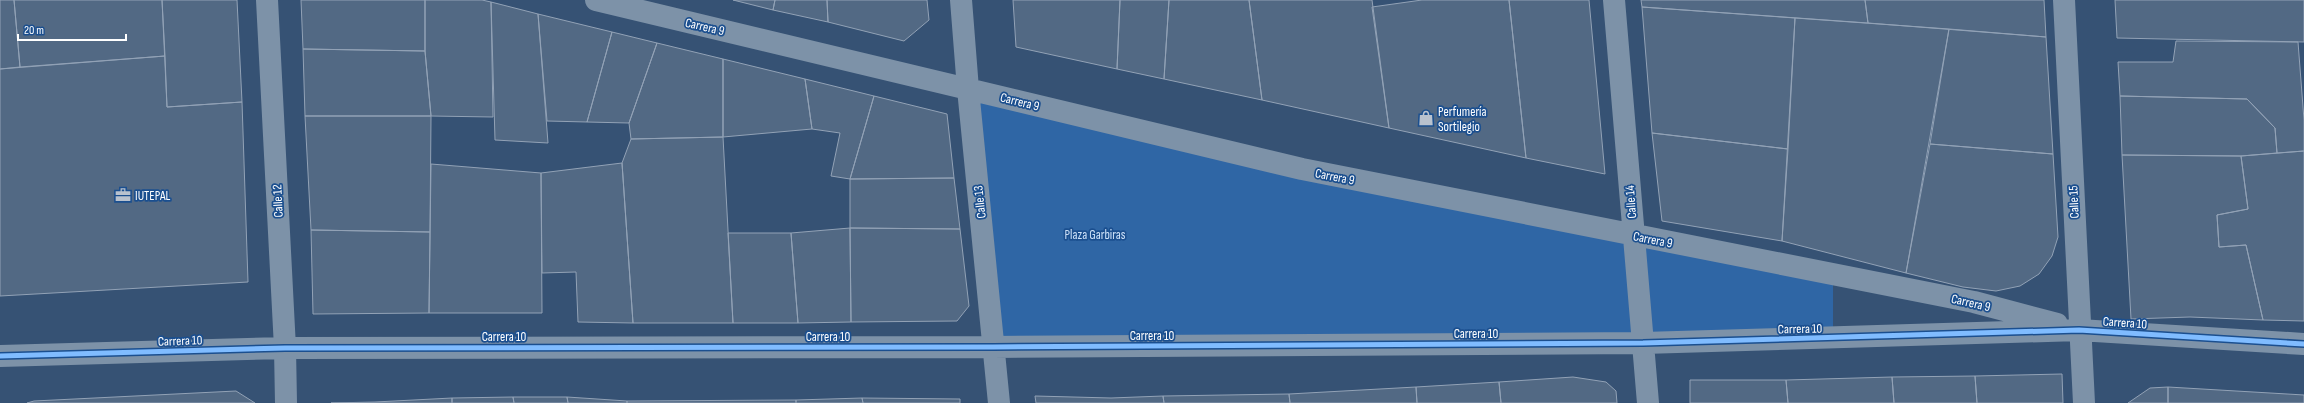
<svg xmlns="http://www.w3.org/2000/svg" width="2304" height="403" font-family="'Sofia Sans Condensed',sans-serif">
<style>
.green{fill:#2f66a5}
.building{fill:#526984;stroke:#92a2b6}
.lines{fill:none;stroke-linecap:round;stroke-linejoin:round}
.street{stroke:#7d92a8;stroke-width:22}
.cycleway-casing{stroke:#1b4f8f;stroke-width:8}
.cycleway{stroke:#80bcff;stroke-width:5}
.labels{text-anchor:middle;stroke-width:3.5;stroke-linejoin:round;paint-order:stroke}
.street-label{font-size:13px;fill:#fff;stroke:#1b4f8f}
.poi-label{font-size:13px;fill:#fff;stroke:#1b4f8f;text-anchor:start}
.park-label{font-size:13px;fill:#cfe3fa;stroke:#1b4f8f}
</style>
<rect width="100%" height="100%" fill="#365274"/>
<path class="green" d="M 968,89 L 1833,275 L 1833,339 L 993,347 Z"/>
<path class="building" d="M 0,0 L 14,0 L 20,67 L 0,69 Z
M 14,0 L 162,0 L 165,56 L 20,67 Z
M 162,0 L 237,0 L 242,102 L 167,107 Z
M 301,0 L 425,0 L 425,51 L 303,49 Z
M 425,0 L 482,0 L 491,2 L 493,117 L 431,116 L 425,51 Z
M 733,0 L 775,0 L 773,10 Z
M 775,0 L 827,0 L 828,22 L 773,10 Z
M 827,0 L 927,0 L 929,20 L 904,41 L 828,22 Z
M 1013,0 L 1120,0 L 1117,69 L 1016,47 Z
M 1120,0 L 1169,0 L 1164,79 L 1117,69 Z
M 1169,0 L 1249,0 L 1262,100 L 1164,79 Z
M 1249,0 L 1372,0 L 1389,128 L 1262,100 Z
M 1422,0 L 1509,0 L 1526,158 L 1389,128 L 1372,7 Z
M 1509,0 L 1589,0 L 1605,174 L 1526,158 Z
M 1641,0 L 1865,0 L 1868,23 L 1642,7 Z
M 1865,0 L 2044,0 L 2046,37 L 1868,23 Z
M 2115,0 L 2304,0 L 2304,42 L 2117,38 Z
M 491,2 L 538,14 L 548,143 L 495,140 Z
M 1642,7 L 1795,18 L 1788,149 L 1652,133 Z
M 538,14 L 612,32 L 587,122 L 547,121 Z
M 1795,18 L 1949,29 L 1906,273 L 1782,241 Z
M 1949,29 L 2046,37 L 2053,154 L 1930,144 Z
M 612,32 L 657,43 L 629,123 L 587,122 Z
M 2176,41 L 2298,42 L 2304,120 L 2304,151 L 2277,153 L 2275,128 L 2247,99 L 2120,96 L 2118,62 L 2173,62 Z
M 657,43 L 723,59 L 723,137 L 631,139 L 629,123 Z
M 303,49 L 425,51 L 431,116 L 305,116 Z
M 165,56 L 167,107 L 242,102 L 248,282 L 0,296 L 0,69 Z
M 723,59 L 805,79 L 812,129 L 723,137 Z
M 805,79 L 874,96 L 850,179 L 831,176 L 840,133 L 812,129 Z
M 874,96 L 947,114 L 954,178 L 850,179 Z
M 2120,96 L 2247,99 L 2275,128 L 2277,153 L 2241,156 L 2122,155 Z
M 305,116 L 431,116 L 430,232 L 311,230 Z
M 1652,133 L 1788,149 L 1782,241 L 1662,221 Z
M 723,137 L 733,323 L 633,323 L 622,163 L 631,139 Z
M 1930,144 L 2053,154 L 2058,237 L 2052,256 L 2039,274 L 2020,286 L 1996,291 L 1963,287 L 1906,273 Z
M 2304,151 L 2304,321 L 2263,320 L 2246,245 L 2219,247 L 2217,215 L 2248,209 L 2241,156 Z
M 2122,155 L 2241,156 L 2248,209 L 2217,215 L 2219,247 L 2246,245 L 2263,320 L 2190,317 L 2131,319 Z
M 622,163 L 633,323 L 578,322 L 576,272 L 542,273 L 541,173 Z
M 431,164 L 541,173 L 542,313 L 429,313 Z
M 954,178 L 960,229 L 850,228 L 850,179 Z
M 850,228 L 851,322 L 798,323 L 791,233 Z
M 850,228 L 960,229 L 969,306 L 957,321 L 851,322 Z
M 311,230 L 430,232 L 429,313 L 313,314 Z
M 728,233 L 791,233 L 798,323 L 733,323 Z
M 2062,374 L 2063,403 L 1977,403 L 1975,376 Z
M 1975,376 L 1977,403 L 1894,403 L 1892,377 Z
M 1573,377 L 1606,382 L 1616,391 L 1617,403 L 1501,403 L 1499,382 Z
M 1892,377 L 1894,403 L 1788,403 L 1786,380 Z
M 1690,380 L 1786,380 L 1788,403 L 1690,403 Z
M 1499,382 L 1501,403 L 1417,403 L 1416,387 Z
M 1416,387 L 1417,403 L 1290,403 L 1289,394 Z
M 2168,387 L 2304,395 L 2304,403 L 2168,403 Z
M 2168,387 L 2168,403 L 2128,403 L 2150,388 Z
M 236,391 L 255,403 L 27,403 L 34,401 Z
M 1289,394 L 1290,403 L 1164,403 L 1163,396 Z
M 1035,396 L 1111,398 L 1163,396 L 1164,403 L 1036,403 Z
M 513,397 L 567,397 L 568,403 L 514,403 Z
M 513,397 L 514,403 L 452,403 L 452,398 Z
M 567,397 L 627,401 L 627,403 L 568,403 Z
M 452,398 L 452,403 L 331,403 L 375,402 Z
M 862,398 L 960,399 L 960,403 L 863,403 Z
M 862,398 L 863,403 L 796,403 L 796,400 Z
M 796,400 L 796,403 L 627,403 L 627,401 Z"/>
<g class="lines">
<path class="street" d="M 267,0 L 285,348 L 286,403
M 596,0 L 1302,169 L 1974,302 L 2057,324
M 961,0 L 968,89 L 999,403
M 1614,0 L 1648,403
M 2064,0 L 2084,403
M 0,356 L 285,348 L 993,347 L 1643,343 L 2079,330 L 2304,344"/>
<defs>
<path id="cycleway" d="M 0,356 L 285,348 L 993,347 L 1643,343 L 2079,330 L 2304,344"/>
</defs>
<use href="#cycleway" class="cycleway-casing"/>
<use href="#cycleway" class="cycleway"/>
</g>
<defs>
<symbol id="shop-bare" viewBox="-9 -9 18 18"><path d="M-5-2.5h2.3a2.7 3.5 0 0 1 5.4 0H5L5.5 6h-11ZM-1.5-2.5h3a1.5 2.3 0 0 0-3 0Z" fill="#b9c2ce" stroke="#1b4f8f" stroke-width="2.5" paint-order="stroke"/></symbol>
<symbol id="office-bare" viewBox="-9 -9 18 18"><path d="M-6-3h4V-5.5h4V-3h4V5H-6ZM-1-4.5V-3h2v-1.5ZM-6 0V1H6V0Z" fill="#b9c2ce" stroke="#1b4f8f" stroke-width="2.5" paint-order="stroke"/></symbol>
</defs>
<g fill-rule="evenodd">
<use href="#shop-bare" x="1415" y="107" width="22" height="22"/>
<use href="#office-bare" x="112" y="184" width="22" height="22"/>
</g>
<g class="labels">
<g class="street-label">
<text transform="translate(705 26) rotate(13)" y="5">Carrera 9</text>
<text transform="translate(1020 101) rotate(14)" y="5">Carrera 9</text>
<text transform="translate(1335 176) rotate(11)" y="5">Carrera 9</text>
<text transform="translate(277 201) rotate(-93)" y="5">Calle 12</text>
<text transform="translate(979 202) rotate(-96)" y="5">Calle 13</text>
<text transform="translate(1630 202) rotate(-94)" y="5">Calle 14</text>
<text transform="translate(2073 202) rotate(-93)" y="5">Calle 15</text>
<text transform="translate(1653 239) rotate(11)" y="5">Carrera 9</text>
<text transform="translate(1971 302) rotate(13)" y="5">Carrera 9</text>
<text transform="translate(2125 322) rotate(4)" y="5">Carrera 10</text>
<text transform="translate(1800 328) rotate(-1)" y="5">Carrera 10</text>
<text x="1476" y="338">Carrera 10</text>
<text x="1152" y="340">Carrera 10</text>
<text x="504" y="341">Carrera 10</text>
<text x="828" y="341">Carrera 10</text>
<text transform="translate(180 340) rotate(-2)" y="5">Carrera 10</text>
</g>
<g class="poi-label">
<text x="1438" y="116">Perfumería<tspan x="1438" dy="15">Sortilegio</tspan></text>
<text x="135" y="200">IUTEPAL</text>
</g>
<g class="park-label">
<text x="1095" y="239">Plaza Garbiras</text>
</g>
</g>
<path d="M18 34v6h108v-6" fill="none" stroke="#ffffff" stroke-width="2"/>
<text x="24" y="34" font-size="12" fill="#ffffff" stroke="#1b4f8f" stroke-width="3" paint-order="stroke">20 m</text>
</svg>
